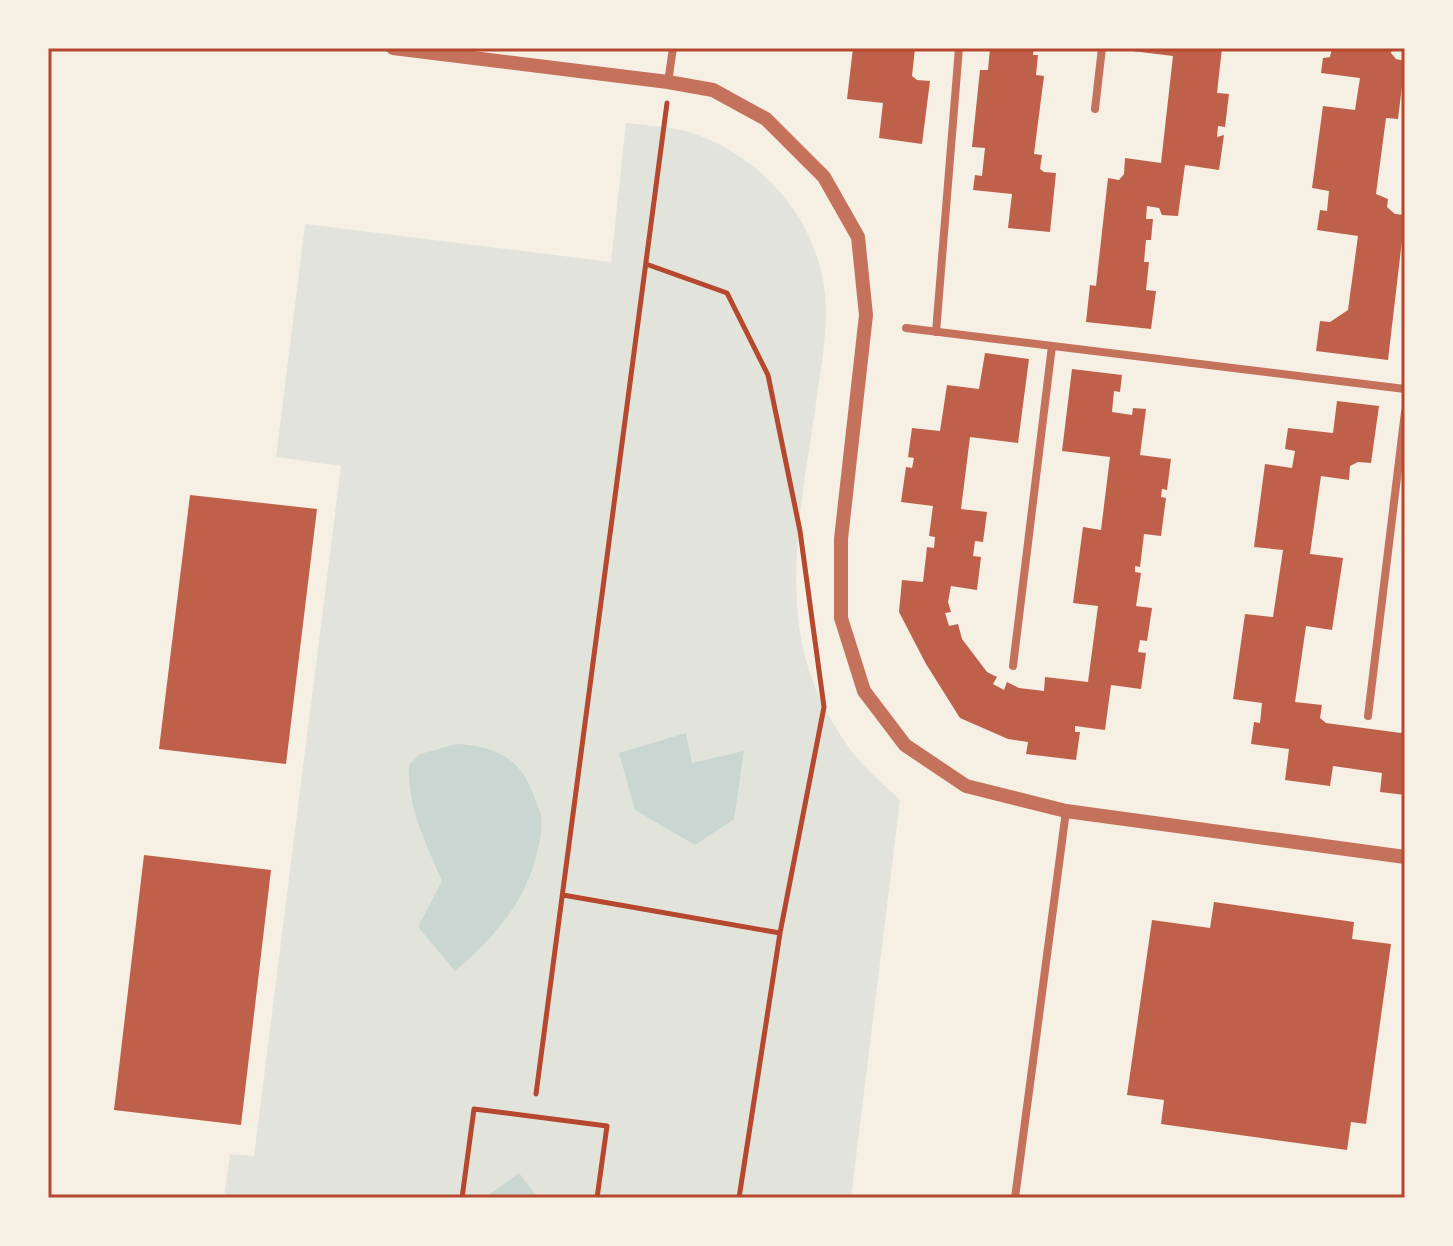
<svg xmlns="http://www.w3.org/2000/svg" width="1453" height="1246" font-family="'Golos Text',sans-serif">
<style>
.green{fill:#e2e4dc}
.water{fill:#c9d6d2}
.building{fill:#bf614a}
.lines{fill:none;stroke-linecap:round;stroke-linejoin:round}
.path{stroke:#b5482f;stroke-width:5}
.minor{stroke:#c5725c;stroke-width:8}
.tertiary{stroke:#c5725c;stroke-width:14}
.neatline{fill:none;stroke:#b5482f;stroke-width:3}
</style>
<rect width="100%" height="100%" fill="#f6efe4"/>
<path class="green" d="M 626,123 C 647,126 672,126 692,133 C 760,156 813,214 824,286 C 829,320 823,355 818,389 C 807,473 785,564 803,648 C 811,686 832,726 856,757 C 869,772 885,786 900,800 L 851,1198 L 224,1198 L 230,1154 L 254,1156 L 341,466 L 276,457 L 305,224 L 611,262 Z"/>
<path class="water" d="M 686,733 L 692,763 L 744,751 L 734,819 L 695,845 L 635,810 L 619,753 Z
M 457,744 C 489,746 517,755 530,787 C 534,796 539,807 541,816 C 543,828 540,841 537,853 C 525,903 493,939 455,971 L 418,927 L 442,881 C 426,843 407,808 409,765 L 420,754 Z
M 519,1173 L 538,1198 L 488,1198 L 487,1196 Z"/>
<path class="building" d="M 853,48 L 915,48 L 912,76 L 917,80 L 930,81 L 922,144 L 879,138 L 883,103 L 847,99 Z
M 990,48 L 1034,48 L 1033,55 L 1038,55 L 1036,75 L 1044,76 L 1034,154 L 1042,155 L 1040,169 L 1044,172 L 1056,173 L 1050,232 L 1008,228 L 1012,194 L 973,190 L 975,175 L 982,176 L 985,148 L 972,147 L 980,70 L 988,70 Z
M 1132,48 L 1222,48 L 1217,93 L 1229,94 L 1225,127 L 1218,126 L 1217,137 L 1224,135 L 1219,170 L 1185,165 L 1178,216 L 1162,215 L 1159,208 L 1147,206 L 1146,219 L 1153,219 L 1151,240 L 1146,240 L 1144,262 L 1149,262 L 1146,290 L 1156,291 L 1151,329 L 1086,322 L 1090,285 L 1096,286 L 1108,178 L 1119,180 L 1124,174 L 1125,158 L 1161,163 L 1173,56 L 1132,51 Z
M 1332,48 L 1392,48 L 1391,53 L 1396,59 L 1405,61 L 1398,119 L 1386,118 L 1376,194 L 1388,199 L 1387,207 L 1395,214 L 1405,215 L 1388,360 L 1316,351 L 1320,321 L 1330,322 L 1348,310 L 1358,236 L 1317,230 L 1320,210 L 1327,211 L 1329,191 L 1312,188 L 1323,106 L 1355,110 L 1360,78 L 1321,73 L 1323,58 L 1330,57 Z
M 985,353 L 1029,359 L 1018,443 L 970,437 L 961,509 L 987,512 L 983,542 L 975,541 L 973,556 L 981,557 L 977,590 L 951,586 L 948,602 L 951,612 L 945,613 L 949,626 L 958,624 L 962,639 L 987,672 L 997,677 L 993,684 L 1004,690 L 1007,682 L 1019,688 L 1044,691 L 1045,677 L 1088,682 L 1098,606 L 1073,603 L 1083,527 L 1101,530 L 1110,457 L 1062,451 L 1072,369 L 1122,375 L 1120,392 L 1114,391 L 1112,412 L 1132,415 L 1133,408 L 1146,409 L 1140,455 L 1171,459 L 1167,490 L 1162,489 L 1161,497 L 1166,498 L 1161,536 L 1144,534 L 1140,567 L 1135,566 L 1135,572 L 1141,573 L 1136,606 L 1152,608 L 1147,641 L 1140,640 L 1138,652 L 1146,653 L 1141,689 L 1111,685 L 1105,730 L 1075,726 L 1075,732 L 1080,732 L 1076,760 L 1026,754 L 1028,742 L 1008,739 L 960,718 L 926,664 L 899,612 L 902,580 L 923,582 L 927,547 L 934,548 L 935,537 L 929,536 L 933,506 L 901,502 L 906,467 L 912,468 L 914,458 L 908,457 L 912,428 L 940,431 L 947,385 L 979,389 Z
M 1337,401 L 1379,406 L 1371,463 L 1358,462 L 1350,466 L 1349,480 L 1321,476 L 1310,554 L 1343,558 L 1332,630 L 1306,626 L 1295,702 L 1322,705 L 1320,718 L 1326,723 L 1401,733 L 1405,731 L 1405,795 L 1380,792 L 1382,773 L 1333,766 L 1330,786 L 1285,780 L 1289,749 L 1251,744 L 1254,722 L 1260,723 L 1262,703 L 1233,699 L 1245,614 L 1273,617 L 1283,550 L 1254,547 L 1265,464 L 1292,468 L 1295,451 L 1285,449 L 1288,428 L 1333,433 Z
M 190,495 L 317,509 L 286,764 L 159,749 Z
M 144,855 L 271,870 L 241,1125 L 114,1110 Z
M 1214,902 L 1354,922 L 1352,939 L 1391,944 L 1366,1124 L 1351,1122 L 1347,1150 L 1161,1124 L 1164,1100 L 1127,1095 L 1152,920 L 1210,928 Z"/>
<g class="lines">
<path class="path" d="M 646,264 L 727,293 L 768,375 L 800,531 L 824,707 L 780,933
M 563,895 L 780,933 L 739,1198
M 536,1094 L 667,103
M 462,1198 L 474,1109 L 607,1126 L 597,1198"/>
<path class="minor" d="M 668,82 L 673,48
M 1095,109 L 1102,48
M 906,328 L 1405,389
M 936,332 L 959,48
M 1013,666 L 1052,346
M 1368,716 L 1405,412
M 1015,1198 L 1066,811"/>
<path class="tertiary" d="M 393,48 L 668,82 L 713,90 L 766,119 L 824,177 L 858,237 L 866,315 L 841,539 L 841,618 L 864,691 L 905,745 L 966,786 L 1066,811 L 1405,857"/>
</g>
<rect width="1453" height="1246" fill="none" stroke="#f6efe4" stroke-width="100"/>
<rect x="50" y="50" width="1353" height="1146" class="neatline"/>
</svg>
